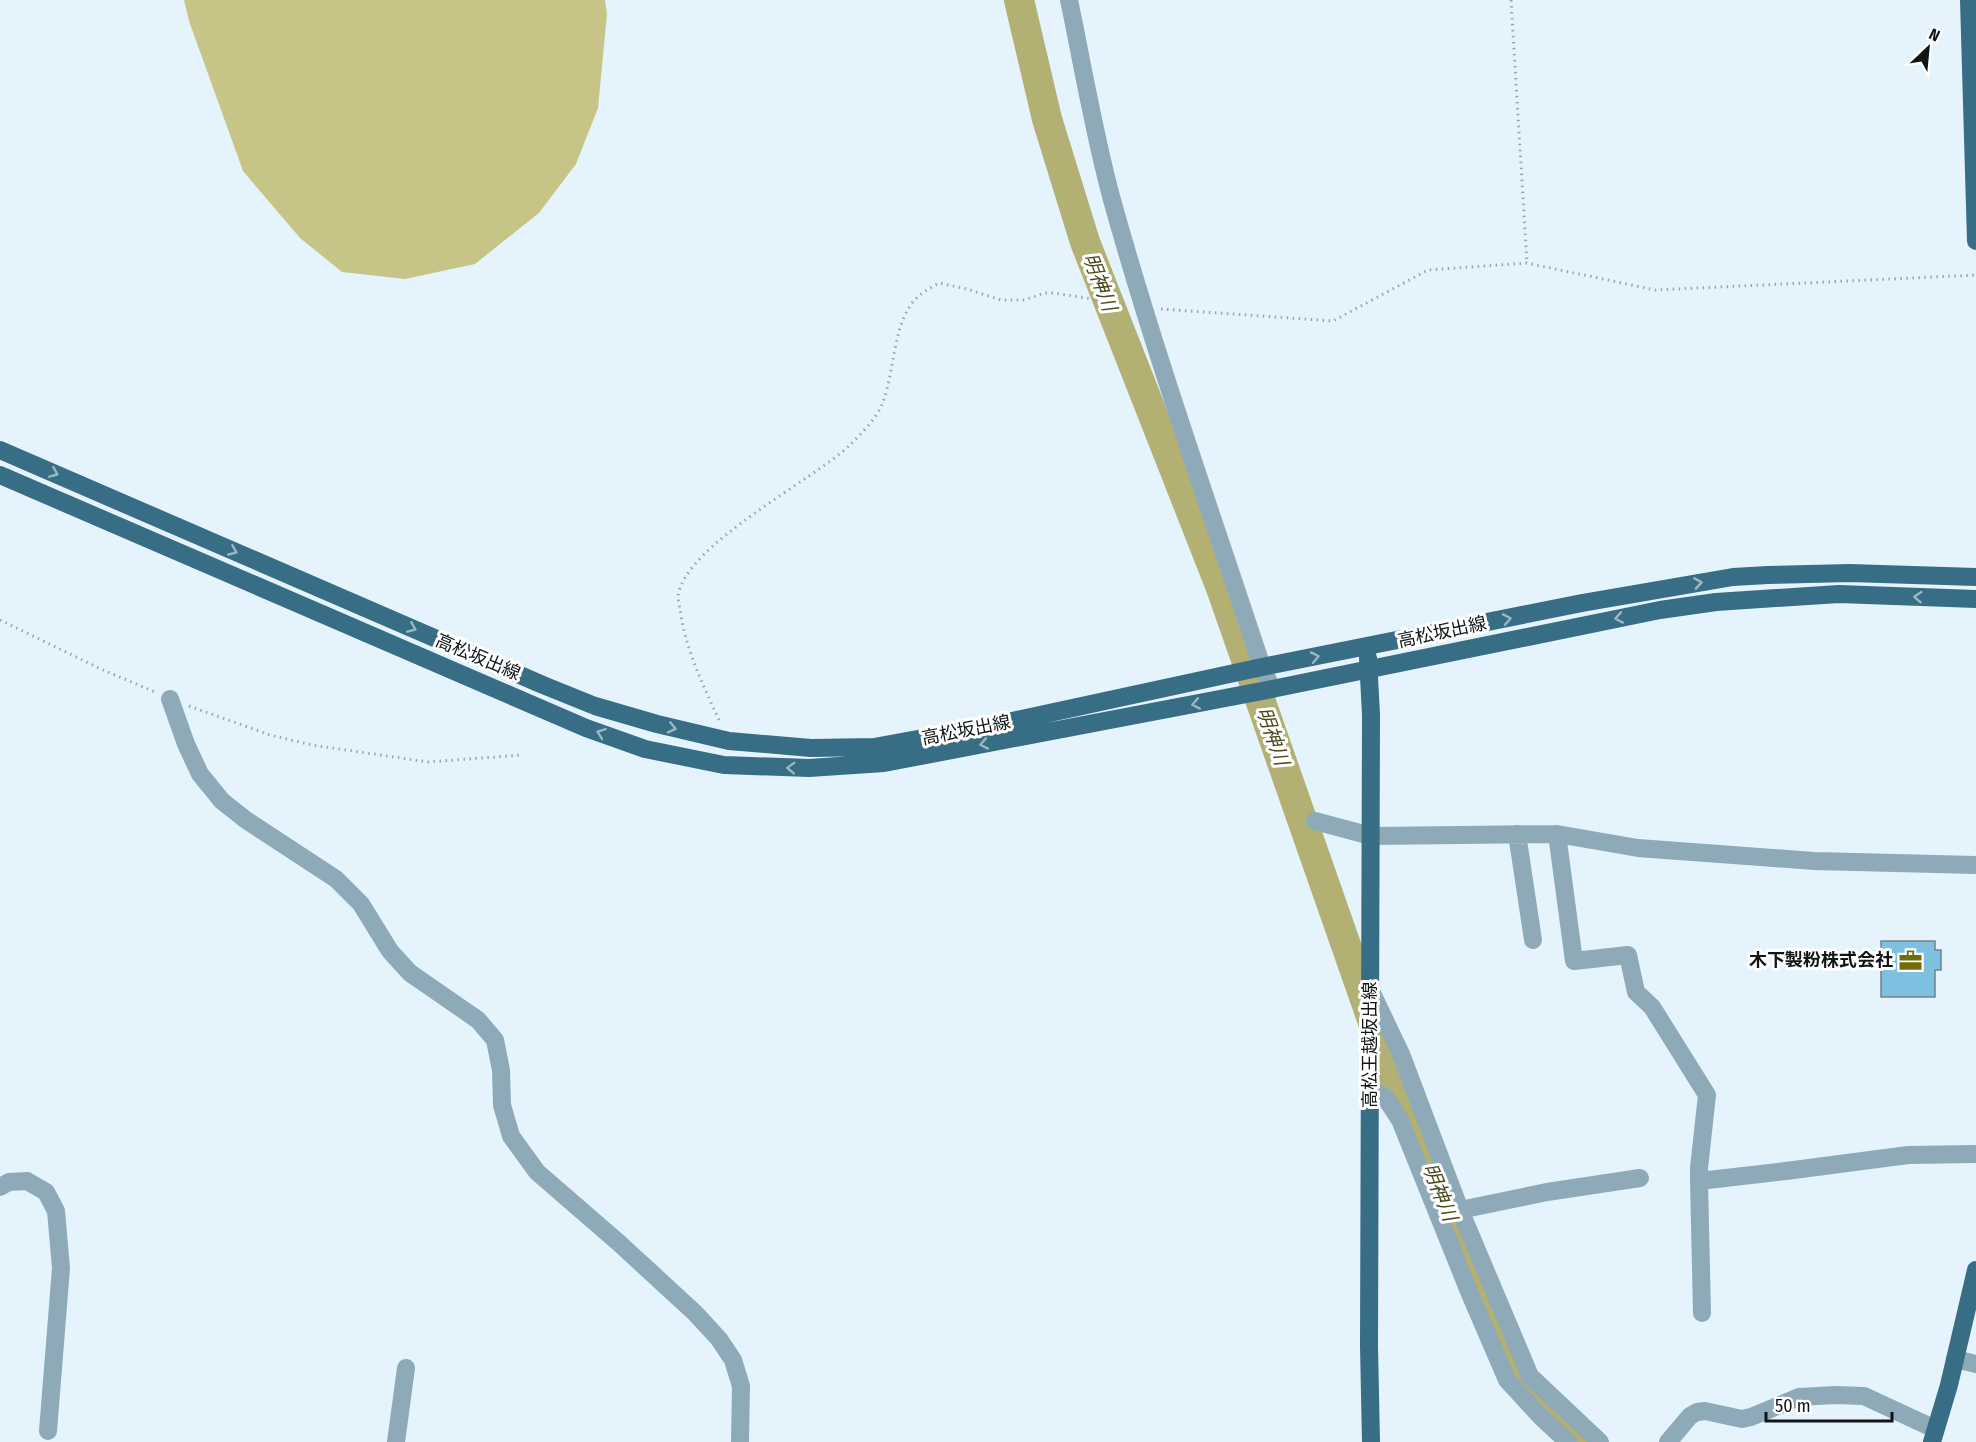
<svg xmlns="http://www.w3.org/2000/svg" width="1976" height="1442" font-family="'Fira Sans Condensed','Noto Sans JP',sans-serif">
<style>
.forest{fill:#c6c587}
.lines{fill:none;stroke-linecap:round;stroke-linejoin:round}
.river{stroke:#b2b073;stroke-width:30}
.building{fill:#7ec0df;stroke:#74828a;stroke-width:1.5}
.path{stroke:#9aa5ab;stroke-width:3;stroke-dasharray:1.5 4.5;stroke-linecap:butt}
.minor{stroke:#8eaab8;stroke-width:18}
.major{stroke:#386d86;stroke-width:18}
.oneway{stroke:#9cb6c2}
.labels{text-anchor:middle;stroke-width:6;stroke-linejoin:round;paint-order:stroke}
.street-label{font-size:18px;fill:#101518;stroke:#fff}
.poi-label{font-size:18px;font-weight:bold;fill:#101518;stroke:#fff;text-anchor:end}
.water-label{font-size:20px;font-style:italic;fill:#4c4a1c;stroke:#fff}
</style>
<rect width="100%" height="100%" fill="#e5f4fc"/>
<path class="forest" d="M 184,0 L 605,0 L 607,14 L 598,108 L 576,164 L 539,213 L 475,264 L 405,279 L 342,272 L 300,238 L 243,171 L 189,21 Z"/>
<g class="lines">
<path class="river" d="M 1019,0 L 1047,119 L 1085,242 L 1221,588 L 1396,1088 L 1489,1303 L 1511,1364 L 1533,1395 L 1583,1442"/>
</g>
<path class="building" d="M 1881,941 L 1935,941 L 1935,950 L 1941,950 L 1941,970 L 1935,970 L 1935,997 L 1881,997 Z"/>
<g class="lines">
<path class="path" d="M 1511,0 L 1527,263
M 1161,309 L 1333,321 L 1428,270 L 1527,263 L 1655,290 L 1976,275
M 0,620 L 103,670 L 155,692
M 189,706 L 270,735 L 312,745 L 428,762 L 522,755
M 719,720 C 703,685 685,648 680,609 C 679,605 678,600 678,596 C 685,545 812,481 850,445 C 862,433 877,418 883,402 C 894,372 893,332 910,306 C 917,295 928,289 939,283 L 967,289 L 1001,300 L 1025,300 L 1044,293 L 1054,293 L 1125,304"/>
<path class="minor" d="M 1069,0 C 1083,67 1094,134 1112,200 C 1156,358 1211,512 1262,667 L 1272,689
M 170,699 L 186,744 L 200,774 L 222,801 L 246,820 L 336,879 L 361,904 L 390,951 L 410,973 L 478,1020 L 495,1040 L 501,1070 L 502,1105 L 511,1136 L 537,1172 L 619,1243 L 695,1313 L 719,1339 L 733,1360 L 741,1386 L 740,1442
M 1315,821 L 1371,836 L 1557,834 L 1638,848 L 1814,861 L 1976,865
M 1517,834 L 1533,940
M 1557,834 L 1574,961 L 1628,955 L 1636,992 L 1652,1007 L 1707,1095 L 1699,1168 L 1699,1181
M 1370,989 L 1401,1054 L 1460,1210 L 1530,1376 L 1600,1442
M 1370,1089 L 1385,1097 L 1400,1120 L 1470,1294 L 1507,1380 L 1541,1417 L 1568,1442
M 0,1187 L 9,1182 L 27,1181 L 46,1192 L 56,1211 L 61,1268 L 48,1431
M 1460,1210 L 1547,1192 L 1640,1178
M 1702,1313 L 1699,1181 L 1786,1171 L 1908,1155 L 1976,1154
M 1955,1359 L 1976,1364
M 396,1442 L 406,1368
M 1668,1442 L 1690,1416 L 1697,1412 L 1705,1411 L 1742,1419 L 1751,1417 L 1799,1397 L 1835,1395 L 1864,1396 L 1935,1429"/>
<path class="major" d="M 1969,0 L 1976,241
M 0,450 L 543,685 L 595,706 L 657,724 L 729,741 L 811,748 L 874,747 L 994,725 L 1262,667 L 1582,603 L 1733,577 L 1768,575 L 1850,573 L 1976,577
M 0,475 L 586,728 L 645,749 L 724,765 L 809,768 L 884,763 L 1272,689 L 1660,610 L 1716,602 L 1839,594 L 1976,599
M 1368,658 L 1371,715 L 1369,1346 L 1371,1442
M 1932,1442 L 1949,1385 L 1976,1270"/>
</g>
<defs><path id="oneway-chevron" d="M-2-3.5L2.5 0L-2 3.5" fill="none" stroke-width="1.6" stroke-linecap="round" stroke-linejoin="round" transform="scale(1.5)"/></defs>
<g class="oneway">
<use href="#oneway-chevron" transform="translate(54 473) rotate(23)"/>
<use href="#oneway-chevron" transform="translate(233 551) rotate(23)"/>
<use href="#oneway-chevron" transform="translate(1698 583) rotate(-9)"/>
<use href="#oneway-chevron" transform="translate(1918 597) rotate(-177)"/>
<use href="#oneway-chevron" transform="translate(1619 618) rotate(169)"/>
<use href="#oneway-chevron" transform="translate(1507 619) rotate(-11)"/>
<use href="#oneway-chevron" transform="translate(412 628) rotate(23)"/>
<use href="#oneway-chevron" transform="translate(1315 657) rotate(-11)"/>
<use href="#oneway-chevron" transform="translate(1196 704) rotate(169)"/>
<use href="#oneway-chevron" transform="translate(672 728) rotate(13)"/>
<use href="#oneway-chevron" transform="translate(601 733) rotate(-160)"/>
<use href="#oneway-chevron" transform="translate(984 744) rotate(169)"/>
<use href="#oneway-chevron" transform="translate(791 768) rotate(-178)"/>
</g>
<defs>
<symbol id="office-bare" viewBox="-9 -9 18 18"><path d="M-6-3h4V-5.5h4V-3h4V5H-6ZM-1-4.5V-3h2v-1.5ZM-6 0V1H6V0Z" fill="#716d0b" stroke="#fff" stroke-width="2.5" paint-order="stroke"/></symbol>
</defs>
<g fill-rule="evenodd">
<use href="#office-bare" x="1894" y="944" width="33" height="33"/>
</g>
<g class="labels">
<g class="street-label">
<text transform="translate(1442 632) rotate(-12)" y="6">高松坂出線</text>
<text transform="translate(478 657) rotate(23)" y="6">高松坂出線</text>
<text transform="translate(966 730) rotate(-11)" y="6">高松坂出線</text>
<text transform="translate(1370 1045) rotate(-90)" y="6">高松王越坂出線</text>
</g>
<g class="poi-label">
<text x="1893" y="966">木下製粉株式会社</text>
</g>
<g class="water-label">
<text transform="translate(1100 282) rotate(69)" y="7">明神川</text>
<text transform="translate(1273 736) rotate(71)" y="7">明神川</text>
<text transform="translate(1440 1192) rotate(68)" y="7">明神川</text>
</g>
</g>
<g transform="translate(1928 48) rotate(26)" stroke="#ffffff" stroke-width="4.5" paint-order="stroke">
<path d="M0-4.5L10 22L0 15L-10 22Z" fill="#101518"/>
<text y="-9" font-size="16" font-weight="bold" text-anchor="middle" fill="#101518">N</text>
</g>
<path d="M1766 1412v9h126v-9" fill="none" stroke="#101518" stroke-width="3"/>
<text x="1775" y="1412" font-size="18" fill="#101518" stroke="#ffffff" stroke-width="4.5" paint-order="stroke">50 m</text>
</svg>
